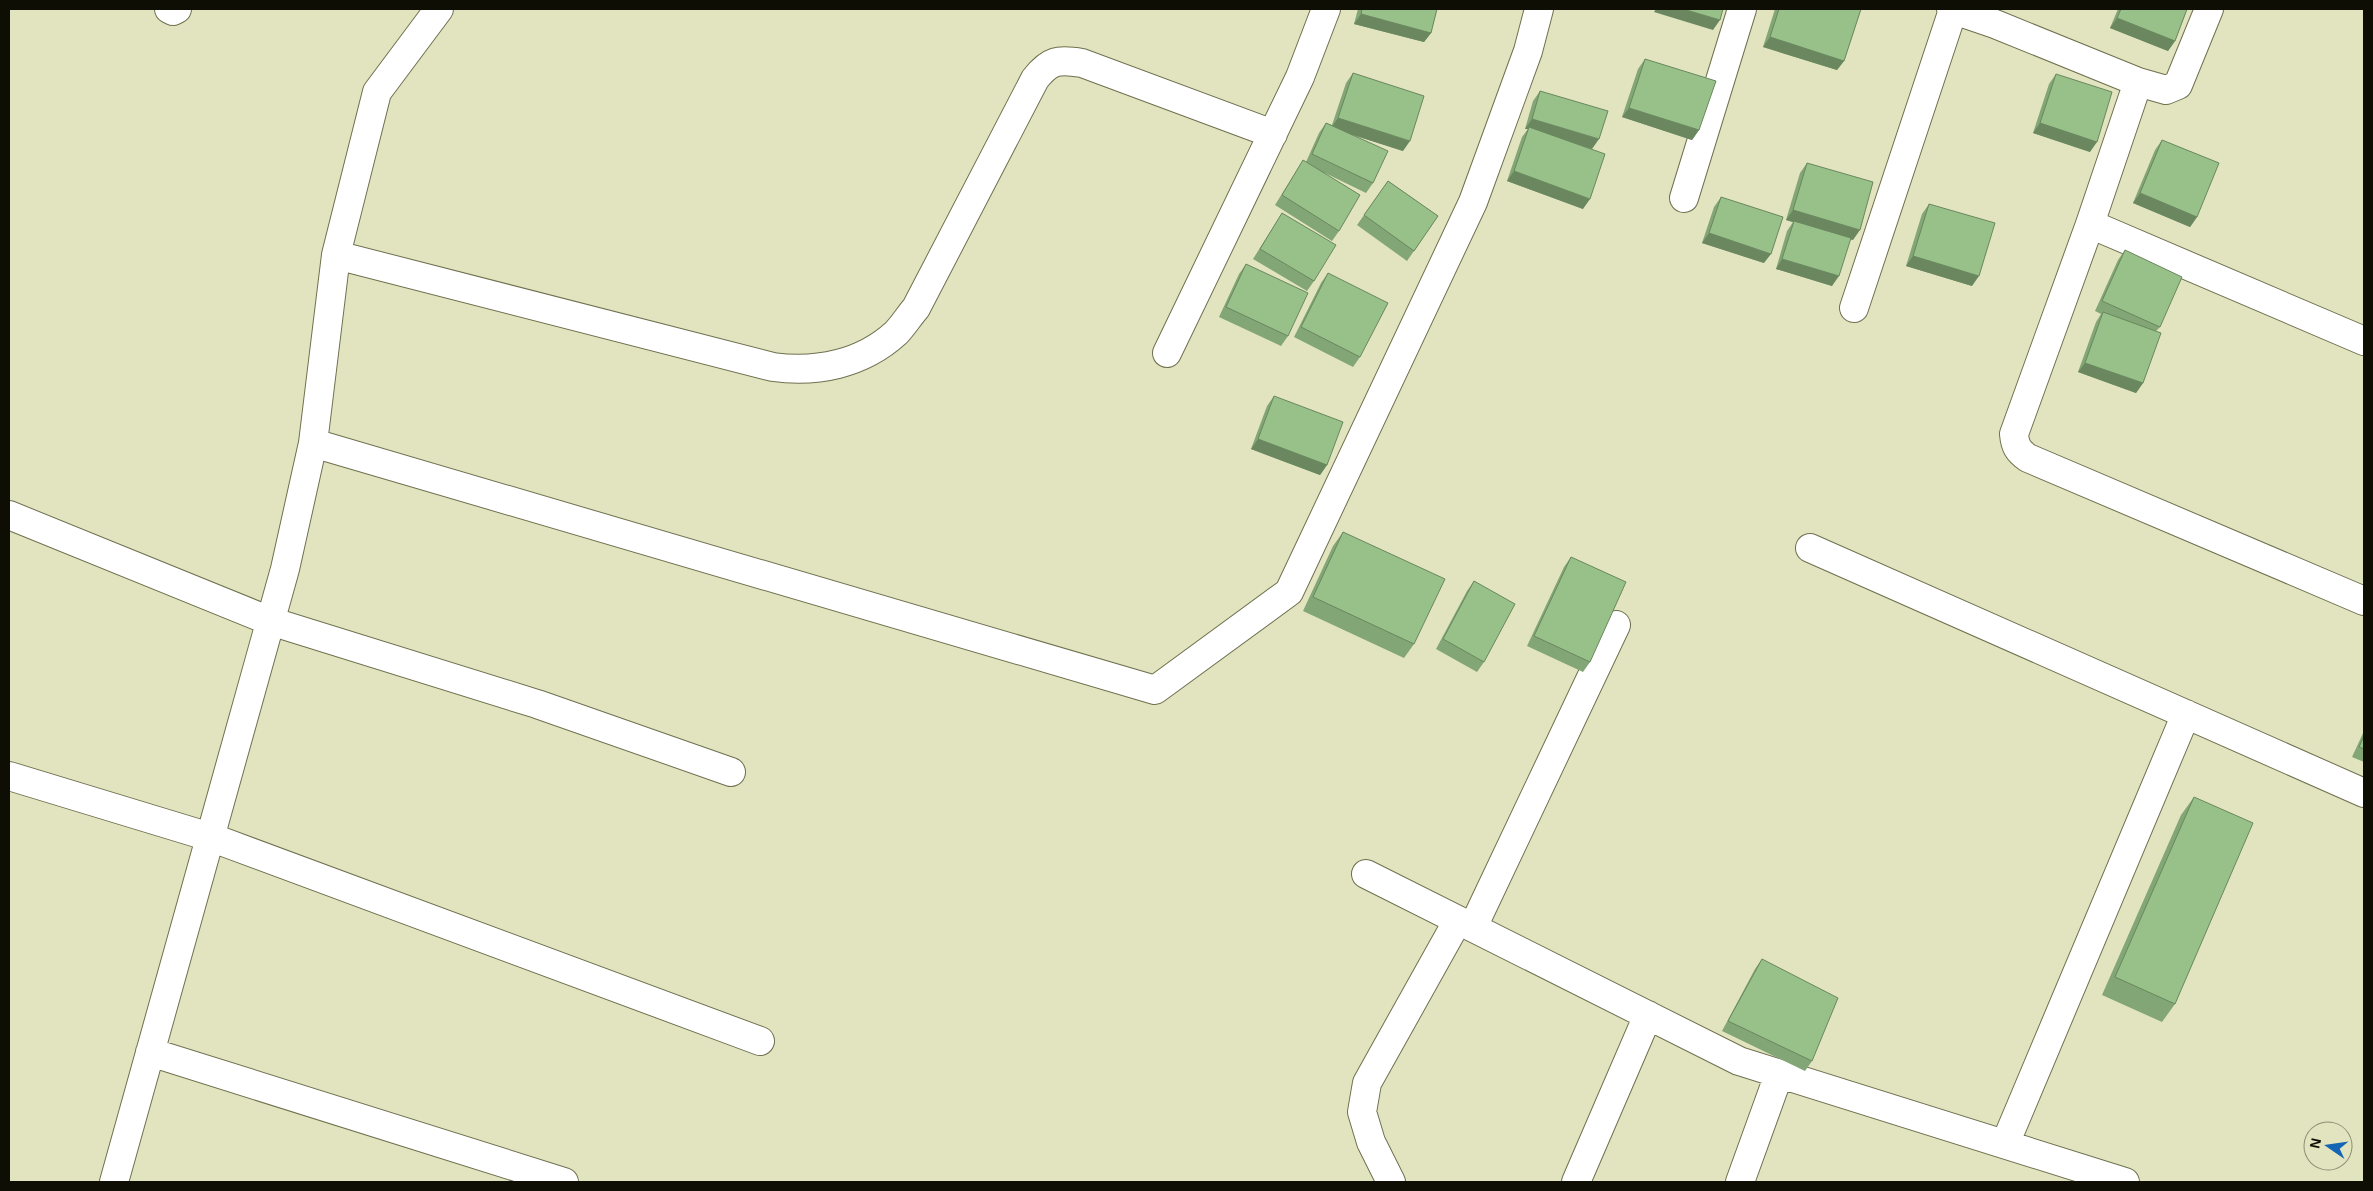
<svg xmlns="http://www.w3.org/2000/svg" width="2373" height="1191" font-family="Arial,sans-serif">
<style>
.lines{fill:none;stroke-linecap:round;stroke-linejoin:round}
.minor-casing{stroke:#6f704f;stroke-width:30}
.minor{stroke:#fff;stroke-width:28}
.wall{fill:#82a675}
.shaded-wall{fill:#6a875f}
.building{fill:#97c188;stroke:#6a875f}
</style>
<rect width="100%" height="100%" fill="#e2e4bf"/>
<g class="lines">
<defs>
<path id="minor" d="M 169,9 L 173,11 L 177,9
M 1951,9 L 1995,24 L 2138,82 L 2090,224 L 2364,341
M 2138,82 L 2166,90 L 2178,85 L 2209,9
M 1684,198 L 1742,9
M 2090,224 L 2014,434 C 2015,446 2018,451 2028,458 L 2364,601
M 336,255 L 773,367 C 817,373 862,364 896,333 C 903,326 909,316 916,308 L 1035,79 C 1050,60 1058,59 1082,63 L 1273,134
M 1854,308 L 1953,10
M 1167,353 L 1300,77 L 1326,9
M 313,443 L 1155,690 L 1289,592 L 1473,202 L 1528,51 L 1539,9
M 9,515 L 270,621 L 537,704 L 731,772
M 1810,548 L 2364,793
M 9,776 L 210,837 L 760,1041
M 1366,874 L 1739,1061 L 2125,1182
M 1473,927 L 1616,625
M 150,1052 L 564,1182
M 2005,1144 L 2186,714
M 114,1182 L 285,569 L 313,443 L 336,255 L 377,92 L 439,9
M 1391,1182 L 1371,1142 L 1362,1112 L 1367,1083 L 1458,920
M 1576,1182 L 1648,1015
M 1740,1182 L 1779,1074"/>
</defs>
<use href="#minor" class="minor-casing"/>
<use href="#minor" class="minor"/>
</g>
<path class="wall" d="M 1358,9 L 1437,9 L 1431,33 L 1424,42 L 1354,24 Z
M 1775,9 L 1861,9 L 1844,61 L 1837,70 L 1763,47 Z
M 2118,9 L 2187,9 L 2175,41 L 2168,51 L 2110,28 Z
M 1645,59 L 1699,130 L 1692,140 L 1622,117 L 1638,69 Z
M 1353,73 L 1403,151 L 1353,135 L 1373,183 L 1366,193 L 1325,173 L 1339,231 L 1332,241 L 1275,205 L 1303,160 L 1306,162 L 1319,133 L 1326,123 L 1332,125 L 1346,83 Z
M 2056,74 L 2090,152 L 2033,133 L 2049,84 Z
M 1540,91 L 1592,149 L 1574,143 L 1583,209 L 1507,181 L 1522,137 L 1528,129 L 1525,129 L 1533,101 Z
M 2162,140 L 2197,217 L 2190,227 L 2133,203 L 2155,150 Z
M 1807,163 L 1853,240 L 1850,239 L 1832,286 L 1776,269 L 1787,231 L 1793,222 L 1786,220 L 1800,173 Z
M 1388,181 L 1438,216 L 1407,261 L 1357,225 Z
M 1721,197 L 1764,263 L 1702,243 L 1714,207 Z
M 1929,204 L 1972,286 L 1906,266 L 1922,214 Z
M 1282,213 L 1314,281 L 1307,291 L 1253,259 Z
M 2125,250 L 2160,327 L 2156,331 L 2143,383 L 2136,393 L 2078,372 L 2096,322 L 2101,314 L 2095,311 L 2118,260 Z
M 1246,264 L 1288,336 L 1281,346 L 1219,317 L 1239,274 Z
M 1328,273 L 1360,357 L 1353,367 L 1294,337 L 1321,283 Z
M 1274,396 L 1327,465 L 1320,475 L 1251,449 L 1267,406 Z
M 1343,532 L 1414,644 L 1404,658 L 1303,611 L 1333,546 Z
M 1571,557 L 1590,662 L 1583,672 L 1527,646 L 1564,567 Z
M 1474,581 L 1484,662 L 1477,672 L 1436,649 L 1467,591 Z
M 2364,731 L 2364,762 L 2352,757 Z
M 2194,797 L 2175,1004 L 2162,1022 L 2102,995 L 2181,815 Z
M 1762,959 L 1812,1061 L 1805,1071 L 1722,1031 L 1755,969 Z"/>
<path class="shaded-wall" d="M 1656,9 L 1683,9 L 1720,20 L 1713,30 L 1654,12 Z
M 1361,14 L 1431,33 L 1424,42 L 1354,24 Z
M 2117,18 L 2175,41 L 2168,51 L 2110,28 Z
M 1770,37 L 1844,61 L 1837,70 L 1763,47 Z
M 1629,108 L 1699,130 L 1692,140 L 1622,117 Z
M 1338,118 L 1410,141 L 1403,151 L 1331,128 Z
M 1532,119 L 1599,139 L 1592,149 L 1529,130 L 1529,127 L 1528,129 L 1525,129 Z
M 2040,123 L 2097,142 L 2090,152 L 2033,133 Z
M 1514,171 L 1590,199 L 1583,209 L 1507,181 Z
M 2140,193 L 2197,217 L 2190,227 L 2133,203 Z
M 1793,210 L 1860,230 L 1853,240 L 1786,220 Z
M 1709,233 L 1771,254 L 1764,263 L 1702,243 Z
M 1913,256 L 1979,276 L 1972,286 L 1906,266 Z
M 1782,259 L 1839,276 L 1832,286 L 1776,269 Z
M 2085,363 L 2143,383 L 2136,393 L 2078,372 Z
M 1258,439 L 1327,465 L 1320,475 L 1251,449 Z"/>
<path class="building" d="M 1362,9 L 1437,9 L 1431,33 L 1361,14 Z
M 1683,9 L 1723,9 L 1720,20 Z
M 1779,9 L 1861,9 L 1844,61 L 1770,37 Z
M 2121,9 L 2187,9 L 2175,41 L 2117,18 Z
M 1645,59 L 1716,81 L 1699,130 L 1629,108 Z
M 1353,73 L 1424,96 L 1410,141 L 1338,118 Z
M 2056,74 L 2112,92 L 2097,142 L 2040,123 Z
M 1540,91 L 1608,111 L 1599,139 L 1532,119 Z
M 1326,123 L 1388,151 L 1373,183 L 1312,154 Z
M 1529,127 L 1605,154 L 1590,199 L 1514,171 Z
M 2162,140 L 2219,163 L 2197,217 L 2140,193 Z
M 1303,160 L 1360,195 L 1339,231 L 1282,195 Z
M 1807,163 L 1873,182 L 1860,230 L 1793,210 Z
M 1388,181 L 1438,216 L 1414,251 L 1364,215 Z
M 1721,197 L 1783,217 L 1771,254 L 1709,233 Z
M 1929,204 L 1995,223 L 1979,276 L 1913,256 Z
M 1282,213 L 1336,245 L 1314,281 L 1260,249 Z
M 1794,221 L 1851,238 L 1839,276 L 1782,259 Z
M 2125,250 L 2182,277 L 2160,327 L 2102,301 Z
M 1246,264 L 1308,293 L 1288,336 L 1226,307 Z
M 1328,273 L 1388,303 L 1360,357 L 1301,327 Z
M 2103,312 L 2161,333 L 2143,383 L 2085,363 Z
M 1274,396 L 1343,422 L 1327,465 L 1258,439 Z
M 1343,532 L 1445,579 L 1414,644 L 1313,597 Z
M 1571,557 L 1626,582 L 1590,662 L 1534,636 Z
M 1474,581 L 1515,604 L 1484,662 L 1443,639 Z
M 2364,736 L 2364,749 L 2359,747 Z
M 2194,797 L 2253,823 L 2175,1004 L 2115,977 Z
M 1762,959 L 1838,998 L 1812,1061 L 1728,1021 Z"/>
<rect width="2373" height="1191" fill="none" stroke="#0e0e04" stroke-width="20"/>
<g transform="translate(2328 1146) rotate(283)"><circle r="24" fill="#e2e4bf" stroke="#8d8e74"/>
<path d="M0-4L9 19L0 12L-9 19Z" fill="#1465b4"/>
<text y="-8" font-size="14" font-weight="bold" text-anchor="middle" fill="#0e0e04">N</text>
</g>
</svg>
